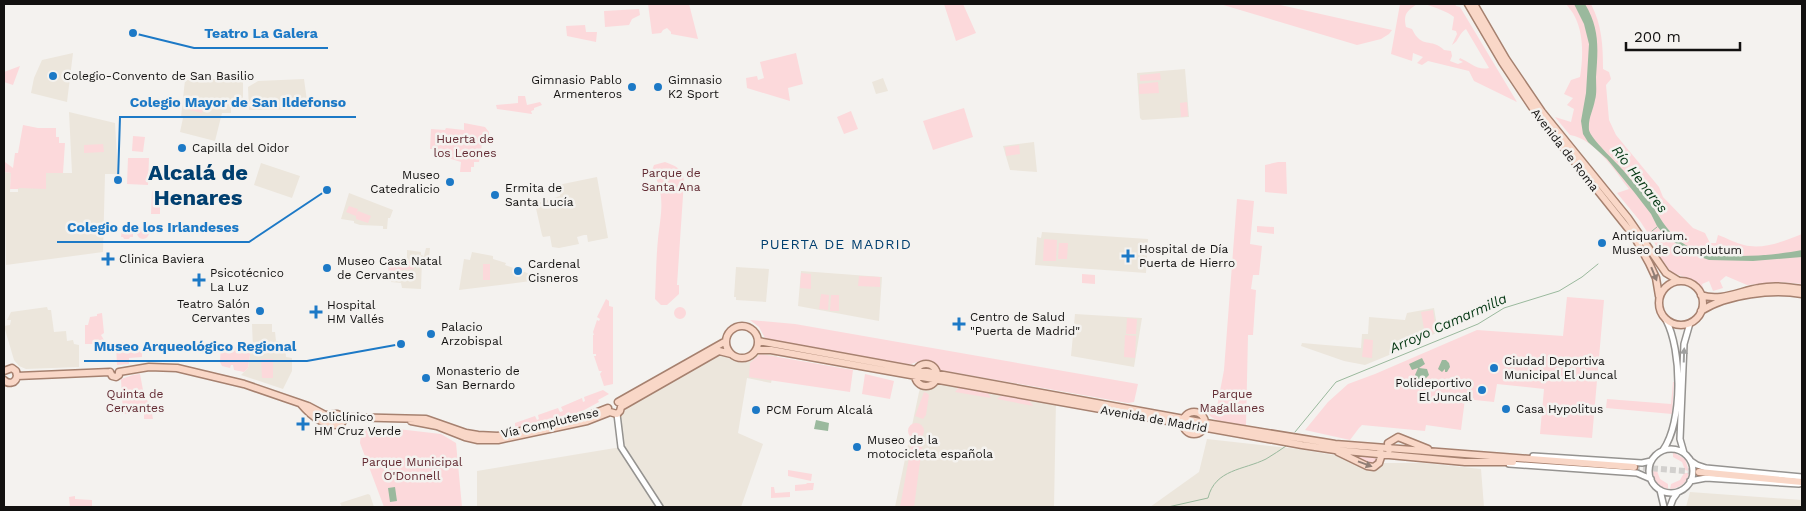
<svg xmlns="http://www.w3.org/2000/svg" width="1806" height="511" font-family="'Work Sans',sans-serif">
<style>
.built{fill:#ece6dc}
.green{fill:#fcd9db}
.water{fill:#9ab99d}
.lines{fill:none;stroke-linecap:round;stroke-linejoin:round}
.stream{stroke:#9ab99d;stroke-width:1}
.major-tunnel{stroke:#d2d0ce;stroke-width:6;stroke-dasharray:6 3;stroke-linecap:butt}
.minor-casing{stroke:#959390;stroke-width:8}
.major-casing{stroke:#a6816f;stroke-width:9}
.minor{stroke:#fff;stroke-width:5}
.major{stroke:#f9d7c7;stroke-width:6}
.oneway{fill:#917e75}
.oneway2{fill:#a0a09f}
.poi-dot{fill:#1c79c6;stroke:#f4f2ef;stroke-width:2}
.labels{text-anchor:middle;stroke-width:5;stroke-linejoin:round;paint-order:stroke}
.poi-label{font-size:12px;fill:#121110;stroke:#f4f2ef;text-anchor:start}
.park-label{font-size:12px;fill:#612931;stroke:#f4f2ef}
.street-label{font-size:12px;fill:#121110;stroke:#f4f2ef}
.water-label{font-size:14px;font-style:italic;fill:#063915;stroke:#f4f2ef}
.neighbourhood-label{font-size:14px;letter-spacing:1px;fill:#003f6f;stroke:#f4f2ef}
.town-label{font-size:22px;font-weight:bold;fill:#003f6f;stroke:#f4f2ef}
.leader{fill:none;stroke:#1c79c6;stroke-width:2}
.callout-dot{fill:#1c79c6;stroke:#f4f2ef;stroke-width:2}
.callout-label{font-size:14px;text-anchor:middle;font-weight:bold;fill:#1c79c6;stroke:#f4f2ef;stroke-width:5;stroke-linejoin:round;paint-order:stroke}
</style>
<rect width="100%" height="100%" fill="#f4f2ef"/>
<path class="built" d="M 73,53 L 67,102 L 31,93 L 34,78 L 42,60 Z
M 1185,69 L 1189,117 L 1142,120 L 1140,118 L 1137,73 Z
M 243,78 L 243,107 L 231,107 L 231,113 L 222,113 L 215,141 L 180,132 L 183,118 L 181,117 L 185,80 Z
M 883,78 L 888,91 L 876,94 L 872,82 Z
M 304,79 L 307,101 L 306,109 L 249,110 L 248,87 L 258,81 Z
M 69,112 L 115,123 L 118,174 L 105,174 L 103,252 L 6,265 L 4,172 L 11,173 L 10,192 L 18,192 L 18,188 L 46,173 L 72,173 Z
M 1034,142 L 1037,172 L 1010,170 L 1003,146 Z
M 261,163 L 300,176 L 292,198 L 254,185 Z
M 597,177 L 608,238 L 588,242 L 587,235 L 584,235 L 577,237 L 579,244 L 559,248 L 552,247 L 550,236 L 543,237 L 542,235 L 535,204 L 560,196 L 558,185 Z
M 349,193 L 393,210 L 390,218 L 388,218 L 387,229 L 383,229 L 383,226 L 360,225 L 354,223 L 354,221 L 341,219 Z
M 1042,232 L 1148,239 L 1146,273 L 1035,265 L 1037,237 L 1041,238 Z
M 426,248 L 430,248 L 429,258 L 422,259 L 421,289 L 402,288 L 401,283 L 391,282 L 391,277 L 389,276 L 388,262 L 407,260 L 407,250 L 421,252 L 421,255 L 424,256 Z
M 472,252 L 493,256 L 493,259 L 506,263 L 505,265 L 530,274 L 531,281 L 459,290 L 464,259 L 470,260 Z
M 736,267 L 769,269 L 766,302 L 736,300 L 736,297 L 734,297 Z
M 801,271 L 882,277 L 879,321 L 798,306 Z
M 47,307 L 48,310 L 51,310 L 54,332 L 66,331 L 67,341 L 73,340 L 74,344 L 79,345 L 79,367 L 26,369 L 19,366 L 14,360 L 4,326 L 10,325 L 11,320 L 7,320 L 11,312 Z
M 1434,308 L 1438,332 L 1411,346 L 1365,365 L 1344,361 L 1301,346 L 1302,343 L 1361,348 L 1362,334 L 1368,334 L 1369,317 L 1405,320 L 1407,313 Z
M 1075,314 L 1142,318 L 1134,367 L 1071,356 Z
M 252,324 L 272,324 L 272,332 L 275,332 L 276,341 L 281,342 L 281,344 L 285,344 L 286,357 L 292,358 L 292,371 L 283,389 L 241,375 L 248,368 L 251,349 L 253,349 Z
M 756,350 L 778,351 L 771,383 L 747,378 L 738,433 L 763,444 L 741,507 L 477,507 L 477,471 L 621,447 L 618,418 L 621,409 L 719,351 L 731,354 L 741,358 L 752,355 Z
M 936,380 L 1056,401 L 1054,507 L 895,507 L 919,392 L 921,386 L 929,386 Z
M 1207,439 L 1298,449 L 1379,463 L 1424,463 L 1481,469 L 1484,507 L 1150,507 L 1199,472 Z
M 1690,492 L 1802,500 L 1802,507 L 1686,507 Z
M 368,494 L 370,495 L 374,507 L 342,507 L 340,503 Z"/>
<path class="green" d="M 648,4 L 689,4 L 698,39 L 671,34 L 671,32 L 667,28 L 663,30 L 661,33 L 652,34 Z
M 944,4 L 963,4 L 976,33 L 956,41 Z
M 1220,4 L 1276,4 L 1392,30 L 1389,34 L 1381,39 L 1357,45 Z
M 1400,4 L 1417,4 C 1407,11 1403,14 1406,27 L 1412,29 C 1422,50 1431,37 1444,50 L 1451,51 L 1452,56 L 1450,61 L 1458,64 L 1463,62 L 1459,60 L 1460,58 C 1469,62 1478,71 1489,68 L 1466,29 C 1459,33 1459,41 1452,45 L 1457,34 L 1456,31 L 1452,30 L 1454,17 C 1449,12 1433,7 1425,4 L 1455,4 L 1456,6 L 1460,7 L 1517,102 L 1474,81 L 1469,71 L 1428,61 L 1422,65 L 1417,63 L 1423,57 L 1413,53 L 1412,61 L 1391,54 Z
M 1566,4 L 1591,4 C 1602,25 1603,46 1603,69 L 1609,72 L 1611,79 L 1606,85 L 1609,120 L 1616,135 L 1659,187 L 1663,197 L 1693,228 L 1705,233 L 1710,243 L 1716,243 L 1718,235 C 1727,238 1735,243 1744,245 C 1763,250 1785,241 1802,234 L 1802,284 L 1780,282 L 1747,285 L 1726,276 L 1720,281 L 1723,288 L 1713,291 L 1709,281 L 1702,284 L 1704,291 L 1696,283 L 1688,278 L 1672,273 L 1659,256 L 1657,247 L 1640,221 L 1617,193 L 1629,189 C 1614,170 1595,139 1570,135 L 1555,117 L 1571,122 L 1574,109 L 1567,105 L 1573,98 L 1564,94 L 1571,80 L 1580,77 C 1583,58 1584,35 1575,17 C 1573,12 1569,8 1566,4 Z
M 639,9 L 640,15 L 632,19 L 629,25 L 605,27 L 604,11 Z
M 585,25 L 586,32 L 597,32 L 596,42 L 567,36 L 566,26 Z
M 796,53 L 803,84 L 788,88 L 790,101 L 747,88 L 746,78 L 757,76 L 758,80 L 764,78 L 760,62 Z
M 20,66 L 13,85 L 4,82 L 4,72 Z
M 1160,73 L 1161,80 L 1140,81 L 1140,75 Z
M 1158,82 L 1159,93 L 1139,94 L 1139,84 Z
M 518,96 L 525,96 L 527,105 L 540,102 L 542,105 L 534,108 L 534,110 L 531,111 L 532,114 L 497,109 L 496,105 L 518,103 Z
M 190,101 L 204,103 L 202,113 L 189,110 Z
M 1187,102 L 1188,116 L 1181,117 L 1180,103 Z
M 964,108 L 973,137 L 933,150 L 923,121 Z
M 851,111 L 858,129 L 844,134 L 837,117 Z
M 464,123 L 485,127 L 489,132 L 489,144 L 482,144 L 479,162 L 474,162 L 474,167 L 471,167 L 471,172 L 460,172 L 461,162 L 448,158 L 449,154 L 434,152 L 434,149 L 430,149 L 431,129 L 445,130 L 446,128 L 464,130 Z
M 23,125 L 38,128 L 56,128 L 56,137 L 59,137 L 59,143 L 65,143 L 63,173 L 46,173 L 46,189 L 19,188 L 18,189 L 10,189 L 11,173 L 5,172 L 5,162 L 13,168 L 15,153 L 18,153 Z
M 133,136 L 145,137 L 143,152 L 132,151 Z
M 103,144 L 104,152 L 84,153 L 84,145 Z
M 1019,145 L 1020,154 L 1006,156 L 1005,147 Z
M 128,158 L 149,158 L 148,185 L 127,184 Z
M 665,162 C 676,166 683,169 684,181 L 677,285 L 679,285 L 679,294 L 667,305 L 661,305 L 655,299 C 656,279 656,259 658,239 C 661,212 666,195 652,170 L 654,165 Z
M 1278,162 L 1286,162 L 1287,194 L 1265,192 L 1265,165 Z
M 152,191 L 160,191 L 160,214 L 151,214 Z
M 1237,199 L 1254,201 L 1250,244 L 1262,246 L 1259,275 L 1253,275 L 1251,289 L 1256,290 L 1253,335 L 1248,335 L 1246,425 L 1245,425 C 1226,422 1211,424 1201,404 L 1217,407 L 1224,370 Z
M 349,206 L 358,209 L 356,215 L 358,211 L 371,216 L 368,223 L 356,219 L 356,216 L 346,212 Z
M 1257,226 L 1274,227 L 1274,234 L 1257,232 Z
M137 233a6 6 0 1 1 12 0a6 6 0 1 1-12 0Z
M 124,227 L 131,227 L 131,229 L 133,229 L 133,237 L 130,237 L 129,239 L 124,239 L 123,237 L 121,237 L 122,229 L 124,229 Z
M 1044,239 L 1057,240 L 1056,261 L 1043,261 Z
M 1059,243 L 1068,243 L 1067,259 L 1058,259 Z
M 397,261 L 398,262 L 413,261 L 414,269 L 401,270 L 401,279 L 394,279 L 393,276 L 389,276 L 388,262 Z
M 483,264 L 490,264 L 490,280 L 483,280 Z
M 801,273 L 811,274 L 811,289 L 800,288 Z
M 1082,274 L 1095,275 L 1095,284 L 1082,283 Z
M 859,276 L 880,277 L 880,287 L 858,286 Z
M 821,294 L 829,295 L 828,310 L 819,309 Z
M 831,295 L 839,295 L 839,311 L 830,311 Z
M 1567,297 L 1604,300 L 1592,438 L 1540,434 L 1544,389 L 1497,384 L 1494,402 L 1465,399 L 1461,430 L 1426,425 L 1425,431 L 1362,425 L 1359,428 L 1350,440 L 1305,430 L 1328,402 L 1348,384 L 1375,374 L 1477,330 L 1563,336 Z
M 606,299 L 609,301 L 609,306 L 613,307 L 613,384 L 604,386 L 600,374 L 602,371 L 599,371 L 594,356 L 596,356 L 596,354 L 593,354 L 593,335 L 594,335 L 593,332 L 597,320 L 599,321 L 600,319 L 597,317 Z
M674 313a6 6 0 1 1 12 0a6 6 0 1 1-12 0Z
M 1433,310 L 1436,332 L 1425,334 L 1421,312 Z
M 102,313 L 104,333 L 101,335 L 104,340 L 98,340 L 98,344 L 85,344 L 85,325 L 88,325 L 90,317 L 97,316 L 97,314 Z
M 1127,318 L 1137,319 L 1136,334 L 1126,334 Z
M 750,320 L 795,324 L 1138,384 L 1134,402 L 1128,403 L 940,370 C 932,358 921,360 909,365 L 766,340 L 759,327 Z
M 1125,335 L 1136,336 L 1135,358 L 1124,357 Z
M 1364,339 L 1373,340 L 1372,358 L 1362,357 Z
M 122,342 L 129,344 L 129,350 L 142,350 L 142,357 L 129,358 L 129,364 L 117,365 L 116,345 L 122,345 Z
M 221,343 L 229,343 L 229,347 L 251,348 L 248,368 L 244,372 L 234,370 L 233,365 L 231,365 L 230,368 L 222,366 L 220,362 Z
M 760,354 L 853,370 L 850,392 L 749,377 L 750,363 Z
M 261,359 L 273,359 L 273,378 L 262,378 Z
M 140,374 L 143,390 L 144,390 L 148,403 L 150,403 L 153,419 L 144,419 L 144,414 L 123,414 L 121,379 L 133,375 Z
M 865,374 L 894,381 L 890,399 L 862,394 Z
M 1673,382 L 1674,382 L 1672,414 L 1606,408 L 1607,399 L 1671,404 Z
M 959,387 L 987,392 L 991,398 L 955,392 Z
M 603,390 L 609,394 L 598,400 L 599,402 L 575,415 L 518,428 L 518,426 L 515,427 L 515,423 L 535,416 L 537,420 L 539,419 L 538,415 L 558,408 L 560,412 L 563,411 L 561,407 L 582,398 L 583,402 L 585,401 L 584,397 Z
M 924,392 L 927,393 L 929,395 L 926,415 L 923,419 L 915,416 Z
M 1002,395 L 1029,400 L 1033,406 L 997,399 Z
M908 431a8 8 0 1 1 16 0a8 8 0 1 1-16 0Z
M 372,426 L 441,434 L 456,443 L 462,507 L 384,507 L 360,443 L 361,433 L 364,428 Z
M 913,445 L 920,445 L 922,447 L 914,507 L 900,507 L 911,447 Z
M 1673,452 L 1685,459 L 1689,471 L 1685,470 L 1682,462 L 1673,457 Z
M 1348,454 L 1376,456 L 1376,463 L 1370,465 Z
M 788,470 L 812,474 L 811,481 L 788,476 Z
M 1653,470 L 1657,471 L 1660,479 L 1668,484 L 1668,489 C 1658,487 1653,480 1653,470 Z
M 1684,473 L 1689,473 C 1687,483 1680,488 1670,489 L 1671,484 L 1680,480 Z
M 807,483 L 814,483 L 813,490 L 795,491 L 795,485 L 806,484 Z
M 771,487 L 774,487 L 775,493 L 790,492 L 790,497 L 771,498 Z
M 75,496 L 75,499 L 92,500 L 92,507 L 70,507 L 69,497 Z"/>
<path class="water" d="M 1574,4 L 1585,4 C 1600,29 1598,49 1596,77 C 1596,85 1597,93 1595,100 C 1593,111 1588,118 1589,130 C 1591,139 1615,161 1623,170 C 1631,181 1642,191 1650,202 C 1659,216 1666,230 1680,241 C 1706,263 1770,256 1802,250 L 1802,257 L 1753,261 L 1709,260 L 1692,254 L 1665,236 L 1657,226 L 1651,214 L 1634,192 L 1607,159 L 1588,142 L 1583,134 L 1581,121 L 1586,93 L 1589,44 L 1584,24 Z
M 1422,358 L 1425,364 L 1419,368 L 1427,369 L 1429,375 L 1426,378 L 1420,380 L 1417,379 L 1415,375 L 1418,368 L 1412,370 L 1409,364 Z
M 1442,360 L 1446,360 L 1449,363 L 1450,367 L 1447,372 L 1445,372 L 1445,369 L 1442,372 L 1438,369 Z
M 816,420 L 829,423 L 828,431 L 814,429 Z
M 395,487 L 397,501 L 390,502 L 388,488 Z"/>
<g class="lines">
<path class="stream" d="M 1652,231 L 1657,227
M 1295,432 L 1336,382 L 1478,324 L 1504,308 L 1559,291 L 1582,277 L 1598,264
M 1168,507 L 1208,498 C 1215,469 1244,470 1266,459 C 1273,455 1280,450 1286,446"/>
<path class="major-tunnel" d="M 1634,467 L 1699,472"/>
<defs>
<path id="minor" d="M 617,414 L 621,447 L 660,507
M1649 471a22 22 0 1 1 44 0a22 22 0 1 1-44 0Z
M 1663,450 C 1683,422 1682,350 1666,320
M 1684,453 L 1680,439 L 1684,344 L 1690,323
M 1533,456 L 1642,463 L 1651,461
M 1691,461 L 1697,465 L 1706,468 L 1802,477
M 1509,464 L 1637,473 L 1651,479
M 1690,481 L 1706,478 L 1799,484
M 1660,490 L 1664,507
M 1670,507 L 1673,499 L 1678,492"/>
<path id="major" d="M 1468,4 L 1502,62 L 1538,116 L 1634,236 L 1649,263 L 1656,278 L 1659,296
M 1474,4 L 1506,59 L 1542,112 L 1628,218 L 1666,273 L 1679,281
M1659 303a22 22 0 1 1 44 0a22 22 0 1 1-44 0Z
M 1701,295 C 1720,302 1740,291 1759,288 C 1774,285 1788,287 1802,289
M 1701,311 C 1727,294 1773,289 1802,294
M726 342a16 16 0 1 1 32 0a16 16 0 1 1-32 0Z
M 758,341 L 1206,423 L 1335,444 L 1634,467
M 756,350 L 771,350 L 1302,445 L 1335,450 L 1465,462 L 1513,462
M915 375a11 11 0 1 1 22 0a11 11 0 1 1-22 0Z
M 4,371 L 12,368 L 16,371 L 17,376
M 110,372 L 112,376 L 116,377 L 119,375 L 119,372
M 119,372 L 149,367 L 177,368 L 244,384 L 308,406 L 325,415
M 17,376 L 110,372
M 4,380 C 9,385 16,383 17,376
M 618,402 L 726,341
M 301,404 C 311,416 324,426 340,425 L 344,420 L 344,417
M 621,407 L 719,351 L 731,354
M1183 423a11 11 0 1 1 22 0a11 11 0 1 1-22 0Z
M 610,412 L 617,414 L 620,411 L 621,407
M 325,415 L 337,414 L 344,417 L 426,419 L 466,433 L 478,435 L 498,436 L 585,417 L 608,408
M 411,421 L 437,426 L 465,437 L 478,440 L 498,440 L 587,421 L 610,412
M 1389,450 L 1388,443 L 1398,437 L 1428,449
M 1338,452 L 1367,466 L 1374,467 L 1379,463 L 1382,454 L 1380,452
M 1699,472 L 1802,482"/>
</defs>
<use href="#minor" class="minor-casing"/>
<use href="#major" class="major-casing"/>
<use href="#minor" class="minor"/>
<use href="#major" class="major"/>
</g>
<defs><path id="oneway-solid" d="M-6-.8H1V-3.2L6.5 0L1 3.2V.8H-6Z" transform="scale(1.25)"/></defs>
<g class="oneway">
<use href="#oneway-solid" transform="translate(1654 274) rotate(68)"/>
<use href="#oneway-solid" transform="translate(1365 464) rotate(20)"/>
</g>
<use class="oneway2" href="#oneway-solid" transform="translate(1684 355) rotate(-88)"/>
<g class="poi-dot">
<circle cx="53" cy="76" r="5"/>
<circle cx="632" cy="87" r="5"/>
<circle cx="658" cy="87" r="5"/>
<circle cx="182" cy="148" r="5"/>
<circle cx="450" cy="182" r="5"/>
<circle cx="495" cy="195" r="5"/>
<circle cx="1602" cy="243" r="5"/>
<path d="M1125.5 248.5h5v5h5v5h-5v5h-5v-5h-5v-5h5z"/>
<path d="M105.5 251.5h5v5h5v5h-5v5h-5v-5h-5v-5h5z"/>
<circle cx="327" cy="268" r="5"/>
<circle cx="518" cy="271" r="5"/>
<path d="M196.5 272.5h5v5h5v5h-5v5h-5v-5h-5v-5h5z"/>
<circle cx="260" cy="311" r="5"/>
<path d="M313.5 304.5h5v5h5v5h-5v5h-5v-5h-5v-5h5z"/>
<path d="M956.5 316.5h5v5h5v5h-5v5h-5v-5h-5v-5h5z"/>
<circle cx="431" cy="334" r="5"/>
<circle cx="1494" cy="368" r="5"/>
<circle cx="426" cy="378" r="5"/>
<circle cx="1482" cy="390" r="5"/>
<circle cx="1506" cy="409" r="5"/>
<circle cx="756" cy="410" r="5"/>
<path d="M300.5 416.5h5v5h5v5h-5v5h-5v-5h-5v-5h5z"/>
<circle cx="857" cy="447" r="5"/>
</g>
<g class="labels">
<g class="poi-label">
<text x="63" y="80">Colegio-Convento de San Basilio</text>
<text x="622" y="84" text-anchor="end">Gimnasio Pablo<tspan x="622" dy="14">Armenteros</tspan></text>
<text x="668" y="84">Gimnasio<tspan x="668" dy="14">K2 Sport</tspan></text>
<text x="192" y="152">Capilla del Oidor</text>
<text x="440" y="179" text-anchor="end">Museo<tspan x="440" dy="14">Catedralicio</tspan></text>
<text x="505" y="192">Ermita de<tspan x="505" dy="14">Santa Lucía</tspan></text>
<text x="1612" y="240">Antiquarium.<tspan x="1612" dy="14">Museo de Complutum</tspan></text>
<text x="1139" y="253">Hospital de Día<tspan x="1139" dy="14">Puerta de Hierro</tspan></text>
<text x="119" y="263">Clinica Baviera</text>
<text x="337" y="265">Museo Casa Natal<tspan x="337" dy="14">de Cervantes</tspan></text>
<text x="528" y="268">Cardenal<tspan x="528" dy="14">Cisneros</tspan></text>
<text x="210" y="277">Psicotécnico<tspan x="210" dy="14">La Luz</tspan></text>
<text x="250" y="308" text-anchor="end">Teatro Salón<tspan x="250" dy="14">Cervantes</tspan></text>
<text x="327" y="309">Hospital<tspan x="327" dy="14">HM Vallés</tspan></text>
<text x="970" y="321">Centro de Salud<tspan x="970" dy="14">"Puerta de Madrid"</tspan></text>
<text x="441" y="331">Palacio<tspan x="441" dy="14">Arzobispal</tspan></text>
<text x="1504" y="365">Ciudad Deportiva<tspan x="1504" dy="14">Municipal El Juncal</tspan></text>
<text x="436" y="375">Monasterio de<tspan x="436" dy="14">San Bernardo</tspan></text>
<text x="1472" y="387" text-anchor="end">Polideportivo<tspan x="1472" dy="14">El Juncal</tspan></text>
<text x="1516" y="413">Casa Hypolitus</text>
<text x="766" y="414">PCM Forum Alcalá</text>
<text x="314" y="421">Policlínico<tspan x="314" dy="14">HM Cruz Verde</tspan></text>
<text x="867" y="444">Museo de la<tspan x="867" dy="14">motocicleta española</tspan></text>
</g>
<g class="park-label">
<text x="465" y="143">Huerta de<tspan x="465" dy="14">los Leones</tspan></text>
<text x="671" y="177">Parque de<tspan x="671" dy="14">Santa Ana</tspan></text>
<text x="135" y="398">Quinta de<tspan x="135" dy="14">Cervantes</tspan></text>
<text x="1232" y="398">Parque<tspan x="1232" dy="14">Magallanes</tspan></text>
<text x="412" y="466">Parque Municipal<tspan x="412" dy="14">O'Donnell</tspan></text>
</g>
<g class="street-label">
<text transform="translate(1565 150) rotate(52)" y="4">Avenida de Roma</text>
<text transform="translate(1154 419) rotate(10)" y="4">Avenida de Madrid</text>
<text transform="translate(550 423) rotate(-13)" y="4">Vía Complutense</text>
</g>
<g class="water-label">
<text transform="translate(1640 179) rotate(52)" y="5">Río Henares</text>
<text transform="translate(1448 323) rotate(-24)" y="5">Arroyo Camarmilla</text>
</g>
<g class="neighbourhood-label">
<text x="836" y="249">PUERTA DE MADRID</text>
</g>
<g class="town-label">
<text x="198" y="180">Alcalá de<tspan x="198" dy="25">Henares</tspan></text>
</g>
</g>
<path class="leader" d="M133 33L194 48H328M118 180L120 117H356M327 190L249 242H57M401 344L307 361H84"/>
<g class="callout-dot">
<circle cx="133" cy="33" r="5"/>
<circle cx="118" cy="180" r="5"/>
<circle cx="327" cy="190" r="5"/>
<circle cx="401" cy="344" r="5"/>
</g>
<g class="callout-label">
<text x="261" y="38">Teatro La Galera</text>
<text x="238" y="107">Colegio Mayor de San Ildefonso</text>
<text x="153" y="232">Colegio de los Irlandeses</text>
<text x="195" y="351">Museo Arqueológico Regional</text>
</g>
<rect width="1806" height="511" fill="none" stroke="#121110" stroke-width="10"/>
<path d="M1626 42v8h114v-8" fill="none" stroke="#121110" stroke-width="2.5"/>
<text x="1634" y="42" font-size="15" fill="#121110" stroke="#f4f2ef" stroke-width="4" paint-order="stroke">200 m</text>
</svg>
